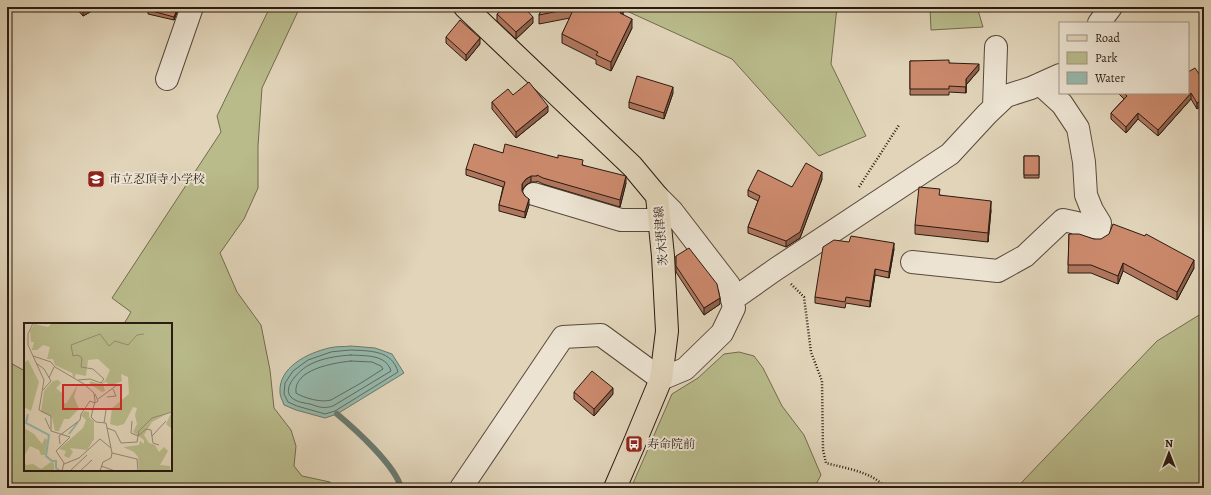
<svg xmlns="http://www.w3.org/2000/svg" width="1211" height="495" font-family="Alegreya,'Noto Serif JP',serif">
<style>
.green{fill:#b9bb8b;stroke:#726b4e}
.water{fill:#95b8ab;stroke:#6a796d}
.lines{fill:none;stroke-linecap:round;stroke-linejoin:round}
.shore{stroke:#606a5e;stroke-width:1}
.stream{stroke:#6a796d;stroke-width:6}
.street-casing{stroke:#58493b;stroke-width:24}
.primary-casing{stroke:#2a1b11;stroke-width:24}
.path{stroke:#2a1b11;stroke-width:2.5;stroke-dasharray:1 2;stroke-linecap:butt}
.street{stroke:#ece3d2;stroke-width:22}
.primary{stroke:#e1d4b9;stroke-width:22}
.wall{fill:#af765d;stroke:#2a1b11}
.shaded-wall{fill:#8e604c;stroke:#2a1b11}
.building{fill:#cb896c;stroke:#2a1b11}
.labels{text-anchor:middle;stroke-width:4;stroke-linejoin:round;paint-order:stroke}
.poi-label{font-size:12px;fill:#2a1b11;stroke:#ece3d2;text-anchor:start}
.street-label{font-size:12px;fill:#2a1b11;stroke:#ece3d2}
.inset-river{fill:none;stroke:#95b8ab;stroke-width:2}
.inset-road{fill:none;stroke:#988a76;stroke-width:1}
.view{fill:#d62828;fill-opacity:0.15;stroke:#d62828;stroke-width:2}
.inset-edge{fill:none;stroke:#2a1b11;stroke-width:2}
</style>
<rect width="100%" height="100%" fill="#e1d4b9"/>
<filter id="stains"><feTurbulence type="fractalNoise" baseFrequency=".005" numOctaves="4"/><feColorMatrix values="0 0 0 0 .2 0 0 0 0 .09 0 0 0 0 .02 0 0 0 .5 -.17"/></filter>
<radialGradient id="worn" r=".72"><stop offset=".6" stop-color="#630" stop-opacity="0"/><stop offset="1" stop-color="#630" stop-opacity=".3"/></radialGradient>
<path class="green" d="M 270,7 L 300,7 L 262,88 L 258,146 L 258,188 L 244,219 L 220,253 L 237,292 L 261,325 L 270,370 L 274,408 L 291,430 L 296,446 L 294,466 L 302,476 L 330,482 L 330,488 L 7,488 L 7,361 L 25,371 L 25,470 L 171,470 L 171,324 L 124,324 L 131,312 L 112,298 L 221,132 L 217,116 Z
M 618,7 L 837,7 L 831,64 L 866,136 L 819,156 L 732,59 Z
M 930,7 L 977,7 L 983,27 L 931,30 Z
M 1204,312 L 1204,488 L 1022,488 L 1022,482 L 1157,341 Z
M 739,352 L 754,356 L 763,368 L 782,406 L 804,435 L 821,475 L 814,488 L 631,488 L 672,394 L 698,378 L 724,354 Z"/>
<path class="water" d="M 351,346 L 375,348 L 392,354 L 404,373 L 337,414 L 325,418 L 296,410 L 284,405 C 283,401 280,397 280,393 C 278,367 308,353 329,348 C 336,346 344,347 351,346 Z"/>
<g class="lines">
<path class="shore" d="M 351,350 C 370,351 392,350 398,372 L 335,411 L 325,414 L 297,406 L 288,402 L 284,394 L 285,383 L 293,371 L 308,360 L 331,352 Z
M 351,355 C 365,356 386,354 391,371 L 333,406 C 323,409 319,407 310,404 C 304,403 297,402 292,398 C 280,388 301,369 309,365 C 322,358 337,356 351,355 Z
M 351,361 L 372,362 L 381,366 L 383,369 L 361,383 L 331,400 C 321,403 304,398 296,393 C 293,369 334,363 351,361 Z"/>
<path class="stream" d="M 337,414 C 355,429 396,466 401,488"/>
<defs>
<path id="street" d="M 1099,23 L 1111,7
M 167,79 L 192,7
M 994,107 L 996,47
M 534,194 L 621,220 L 659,220
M 912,262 L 998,271 L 1025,256 L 1063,220 L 1077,223 L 1085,231 L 1098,235 L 1100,223 L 1092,210 L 1086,195 L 1084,162 L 1078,128 L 1062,104 L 1040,84
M 732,300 L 776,269 L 950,154 L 987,114 L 1006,96 L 1031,88 L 1060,75
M 461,488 L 563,337 L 601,335 L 661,379 L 685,369 L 722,333 L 734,308 L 729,285 L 672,211 L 657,196"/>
<path id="primary" d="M 465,7 L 632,166 L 657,196 L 663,256 L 667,331 L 661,379 L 634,444 L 615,488"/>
</defs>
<use href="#street" class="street-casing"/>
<use href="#primary" class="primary-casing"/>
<path class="path" d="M 859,187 L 899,125
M 791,284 L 804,297 L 811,352 L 822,381 L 823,450 L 826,463 C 844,468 874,472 885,488"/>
<use href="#street" class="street"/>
<use href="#primary" class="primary"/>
</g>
<path class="wall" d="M 75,7 L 99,7 L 83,16 Z
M 151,7 L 179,7 L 174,20 L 148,14 L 148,10 Z
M 543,7 L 623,7 L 623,15 L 632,28 L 611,71 L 596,64 L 596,60 L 562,43 L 562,34 L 570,18 L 539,24 L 539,15 Z
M 497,14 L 533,23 L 516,39 L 497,21 Z
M 446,37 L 480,44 L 466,61 L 446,43 Z
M 910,61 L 949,63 L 979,70 L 966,85 L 966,93 L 949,92 L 949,95 L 910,95 Z
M 1199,74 L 1197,109 L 1191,99 L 1158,136 L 1138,119 L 1126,133 L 1111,119 L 1111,113 L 1124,99 L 1118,93 L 1188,93 Z
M 673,93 L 664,119 L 629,108 L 629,102 Z
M 513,95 L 548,112 L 516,138 L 492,109 L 492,102 Z
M 503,153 L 583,165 L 626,183 L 620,207 L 543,184 L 537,181 L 537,182 L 531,182 L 526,185 L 522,190 L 522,191 L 529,205 L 525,218 L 499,211 L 499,205 L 503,187 L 466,175 L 466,169 Z
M 1024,156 L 1039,156 L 1039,178 L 1024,178 Z
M 822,179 L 800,238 L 786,247 L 748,233 L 748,227 L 758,201 L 748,196 L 748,190 L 792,187 Z
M 940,195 L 991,210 L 988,242 L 915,234 L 915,225 Z
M 1069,234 L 1094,239 L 1194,268 L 1177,300 L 1123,271 L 1118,284 L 1091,273 L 1068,273 Z
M 894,249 L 889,278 L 875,275 L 870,307 L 846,303 L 845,308 L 815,303 L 815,297 Z
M 676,256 L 720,304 L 704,315 L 676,272 Z
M 574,392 L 613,394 L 594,416 L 574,399 Z"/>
<path class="shaded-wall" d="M 85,7 L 99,7 L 83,16 L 83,8 Z
M 178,7 L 179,7 L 174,20 L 174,17 Z
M 623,7 L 623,15 L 620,13 Z
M 533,17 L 533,23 L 516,39 L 516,32 Z
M 632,19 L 632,28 L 611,71 L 611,62 Z
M 480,38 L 480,44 L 466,61 L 466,55 Z
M 979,64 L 979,70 L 966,85 L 966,93 L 966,79 Z
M 673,87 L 673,93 L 664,119 L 664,113 Z
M 1191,93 L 1191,99 L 1158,136 L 1158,130 Z
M 1204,99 L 1204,104 L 1197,109 L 1197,103 Z
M 548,106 L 548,112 L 516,138 L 516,132 Z
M 1138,113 L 1138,119 L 1126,133 L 1126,127 Z
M 822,172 L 822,179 L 800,238 L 786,247 L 786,241 Z
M 531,176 L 531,182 L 526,185 L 522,190 L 522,184 L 526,179 Z
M 626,176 L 626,183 L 620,207 L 620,200 Z
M 529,199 L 529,205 L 525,218 L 525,212 Z
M 991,201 L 991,210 L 988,242 L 988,233 Z
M 894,243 L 894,249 L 889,278 L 889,272 Z
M 1194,260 L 1194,268 L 1177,300 L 1177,292 Z
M 1123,263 L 1123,271 L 1118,284 L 1118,276 Z
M 875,269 L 875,275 L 870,307 L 870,301 Z
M 720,298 L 720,304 L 704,315 L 704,308 Z
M 613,388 L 613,394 L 594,416 L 594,409 Z"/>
<path class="building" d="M 151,7 L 178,7 L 174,17 L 148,10 Z
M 505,7 L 524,7 L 533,17 L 516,32 L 497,14 Z
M 543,7 L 623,7 L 620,13 L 632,19 L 611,62 L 596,55 L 598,52 L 562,34 L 574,8 L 539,15 Z
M 460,20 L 480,38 L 466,55 L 446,37 Z
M 949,60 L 949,63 L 979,64 L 966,79 L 966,87 L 949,86 L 949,89 L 910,89 L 910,61 Z
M 1195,68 L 1199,74 L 1204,71 L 1204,99 L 1197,103 L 1191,93 L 1158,130 L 1138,113 L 1126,127 L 1111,113 L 1127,96 L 1124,93 L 1188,93 L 1188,72 Z
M 637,76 L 673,87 L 664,113 L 629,102 Z
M 529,82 L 548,106 L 516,132 L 492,102 L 508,89 L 513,95 Z
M 474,144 L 503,153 L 505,144 L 558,158 L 558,155 L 583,160 L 582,165 L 626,176 L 620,200 L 543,178 L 537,175 L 537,176 L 531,176 L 526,179 L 522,184 L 522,191 L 525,196 L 529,199 L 525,212 L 499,205 L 505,182 L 466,169 Z
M 1024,156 L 1039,156 L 1039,175 L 1024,175 Z
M 806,163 L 822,172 L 800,232 L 786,241 L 748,227 L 760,196 L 748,190 L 758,170 L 792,187 Z
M 919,187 L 940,189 L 939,195 L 991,201 L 988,233 L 915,225 Z
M 1113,224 L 1145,236 L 1146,234 L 1194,260 L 1177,292 L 1123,263 L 1118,276 L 1091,265 L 1068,265 L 1069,234 L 1079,234 L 1094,239 L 1101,239 L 1109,234 Z
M 851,236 L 894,243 L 889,272 L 875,269 L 870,301 L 846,297 L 845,302 L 815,297 L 823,247 L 834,240 L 849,242 Z
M 689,248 L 717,284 L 720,298 L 704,308 L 676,266 L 676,256 Z
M 592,371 L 613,388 L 594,409 L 574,392 Z"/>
<defs>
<symbol id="school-square" viewBox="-11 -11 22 22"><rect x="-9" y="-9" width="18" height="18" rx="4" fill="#8f2418" stroke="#ece3d2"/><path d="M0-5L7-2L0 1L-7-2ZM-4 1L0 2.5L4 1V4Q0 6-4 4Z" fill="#fff"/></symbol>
<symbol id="bus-square" viewBox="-11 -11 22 22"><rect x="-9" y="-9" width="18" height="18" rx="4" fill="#8f2418" stroke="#ece3d2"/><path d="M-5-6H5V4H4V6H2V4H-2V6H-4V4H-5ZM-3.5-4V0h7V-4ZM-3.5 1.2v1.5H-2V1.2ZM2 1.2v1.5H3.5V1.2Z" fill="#fff"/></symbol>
</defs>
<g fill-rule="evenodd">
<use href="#school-square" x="86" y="169" width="20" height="20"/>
<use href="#bus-square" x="624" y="434" width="20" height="20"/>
</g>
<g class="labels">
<g class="poi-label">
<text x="109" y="183">市立忍頂寺小学校</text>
<text x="647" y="448">寿命院前</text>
</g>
<g class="street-label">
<text transform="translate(661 236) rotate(-95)" y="4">茨木摂津線</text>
</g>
</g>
<g transform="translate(24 323)">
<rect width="148" height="148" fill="#e1d4b9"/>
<path d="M 28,0 L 148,0 L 148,106 L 142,101 L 148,88 L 128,99 L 120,112 L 125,120 L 131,122 L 135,129 L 140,124 L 144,128 L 136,142 L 146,143 L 146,148 L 115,148 L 114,134 L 110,129 L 99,124 L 115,122 L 116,118 L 120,121 L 120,117 L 109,109 L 113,101 L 111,92 L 113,85 L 109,84 L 100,101 L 93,103 L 86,101 L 88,85 L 105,71 L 104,54 L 97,51 L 98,58 L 86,63 L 84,63 L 83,59 L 79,60 L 81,68 L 78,69 L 66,61 L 66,58 L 76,61 L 81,58 L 86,47 L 74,36 L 64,37 L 62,53 L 52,51 L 50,56 L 48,50 L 31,42 L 29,36 L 23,36 L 26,24 L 19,22 L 13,27 L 8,27 L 10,19 L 7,19 L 6,8 L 10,1 L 24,4 ZM 4,37 L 15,59 L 7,88 L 0,84 L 0,40 ZM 34,57 L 37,60 L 32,65 L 38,70 L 39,79 L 42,81 L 54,61 L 50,74 L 55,86 L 45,96 L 40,96 L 35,108 L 31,108 L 28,94 L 17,89 L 20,68 L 29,58 ZM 61,88 L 65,89 L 65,94 L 70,98 L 70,116 L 63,127 L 46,125 L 49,129 L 45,135 L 40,133 L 42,128 L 35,126 L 59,105 L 62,97 L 57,92 ZM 0,105 L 10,111 L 18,121 L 21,115 L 23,117 L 21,132 L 17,132 L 15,127 L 6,123 L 0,133 ZM 0,137 L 2,142 L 9,141 L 17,146 L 27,139 L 30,140 L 30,147 L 0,148 Z" fill="#b9bb8b"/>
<path class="inset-river" d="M 4,91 L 2,100 L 25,112 L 22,133 L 28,138 L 32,138 L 32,145 L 36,148M 45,111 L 54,99"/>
<path class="inset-road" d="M 9,0 L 4,11 L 4,22 L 20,57 L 15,87 L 27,93 L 27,108 L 46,114 L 32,128 L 40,140 L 38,148M 9,33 L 27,39 L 31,44 L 60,61 L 70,70 L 71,78 L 67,94 L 72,99 L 82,100 L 88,130 L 113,136 L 114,148M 12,40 L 20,46 L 27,58 L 19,67M 25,55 L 30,44M 54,57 L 66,56 L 77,60 L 80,56 L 69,46 L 57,44 L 58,35 L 54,32 L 49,33 L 47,22 L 76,11 L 85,23 L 91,18 L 104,22 L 113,12 L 120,11M 83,74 L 92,73 L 89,66M 74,76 L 93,62M 21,95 L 26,106M 108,98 L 107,110 L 114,113 L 122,106 L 127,107 L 129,120 L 135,122M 80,100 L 82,87M 83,105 L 91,108 L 97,120 L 113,119 L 115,108 L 128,95 L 148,89M 128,113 L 142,98M 36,121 L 35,113 L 56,97 L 57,91 L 66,78 L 71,80 L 74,78 L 71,71M 40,141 L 55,135 L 76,116 L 87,125M 77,143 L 91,148M 46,148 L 63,132M 56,148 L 68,137M 76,148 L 79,139 L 87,135 L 88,130"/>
<path class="view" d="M 39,62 L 97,62 L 97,86 L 39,86 Z"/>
<rect width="148" height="148" class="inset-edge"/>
</g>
<rect width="1211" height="495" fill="none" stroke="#e1d4b9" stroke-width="24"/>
<rect x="8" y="8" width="1195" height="479" fill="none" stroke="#2a1b11" stroke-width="2"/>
<rect x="12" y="12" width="1187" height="471" fill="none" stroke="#2a1b11"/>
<rect x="1059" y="22" width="130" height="72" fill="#ece3d2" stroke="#9e9385"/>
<rect x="1067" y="35" width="20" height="6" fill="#e1d4b9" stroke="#9e9385"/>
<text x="1095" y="42" font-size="12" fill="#2a1b11">Road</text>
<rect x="1067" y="52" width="20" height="12" fill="#b9bb8b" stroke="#9e9385"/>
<text x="1095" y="62" font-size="12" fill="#2a1b11">Park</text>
<rect x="1067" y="72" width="20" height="12" fill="#95b8ab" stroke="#9e9385"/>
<text x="1095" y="82" font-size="12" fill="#2a1b11">Water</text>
<g transform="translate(1169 453)" stroke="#ece3d2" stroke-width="3" paint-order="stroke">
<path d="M0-3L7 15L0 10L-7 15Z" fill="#2a1b11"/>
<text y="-6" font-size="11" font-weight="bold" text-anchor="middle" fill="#2a1b11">N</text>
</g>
<rect width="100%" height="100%" filter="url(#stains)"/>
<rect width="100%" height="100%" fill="url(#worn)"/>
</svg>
